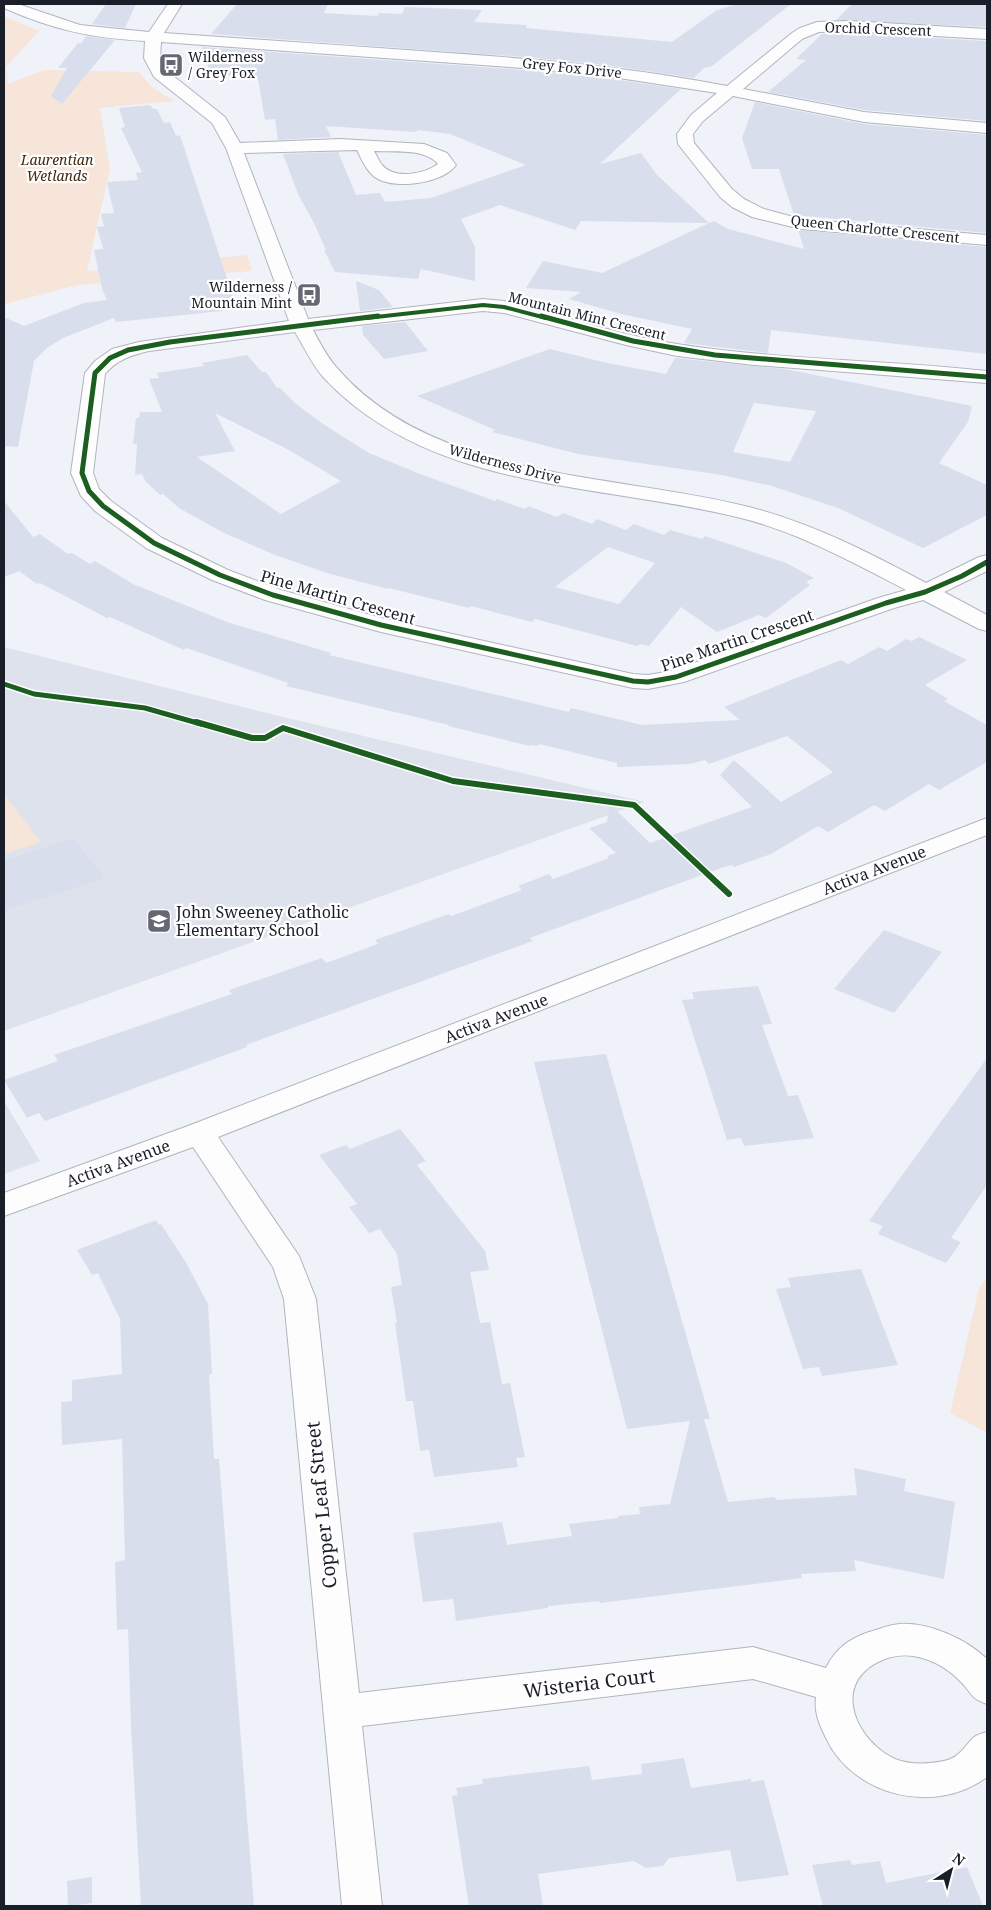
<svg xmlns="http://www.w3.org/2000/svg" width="991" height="1910" font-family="'Noto Serif',serif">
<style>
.built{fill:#dde2ed}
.green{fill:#f8e5da}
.building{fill:#d9deed;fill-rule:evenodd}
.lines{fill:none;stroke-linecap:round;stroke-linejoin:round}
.minor-casing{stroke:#b1b4bd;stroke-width:2}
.minor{fill:#fdfdfe;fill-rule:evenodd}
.cycleway-far2-casing{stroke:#fff;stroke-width:5.5}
.cycleway-far1-casing{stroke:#fff;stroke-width:8}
.cycleway-casing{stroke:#fff;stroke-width:9}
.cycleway-far2{stroke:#1b5e20;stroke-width:4}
.cycleway-far1{stroke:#1b5e20;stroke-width:5}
.cycleway{stroke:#1b5e20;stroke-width:6}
.labels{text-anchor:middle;stroke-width:4.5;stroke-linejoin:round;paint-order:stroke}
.far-street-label{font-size:14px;fill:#1a1e29;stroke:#fff}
.far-poi-label{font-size:14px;fill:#1a1e29;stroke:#fff;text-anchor:start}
.far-park-label{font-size:14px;font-style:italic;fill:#43270f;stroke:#fff}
.street-label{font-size:16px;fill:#1a1e29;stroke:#fff}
.poi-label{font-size:16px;fill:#1a1e29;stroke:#fff;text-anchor:start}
.near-street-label{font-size:19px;fill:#1a1e29;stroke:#fff}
</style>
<rect width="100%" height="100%" fill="#f0f2f9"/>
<path class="built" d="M 4,647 L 283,717 L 645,802 L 4,1031 Z
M 4,1101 L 40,1161 L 4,1174 Z"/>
<path class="green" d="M 4,16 L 39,31 L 6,67 L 8,84 L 44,70 L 139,72 L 152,87 L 174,101 L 100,108 L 110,169 L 87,271 L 247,255 L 252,271 L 78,285 L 4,304 Z
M 6,797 L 41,842 L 4,854 L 4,798 Z
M 987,1277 L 987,1433 L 950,1413 L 979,1288 Z"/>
<path class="building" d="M 106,4 L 136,4 L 125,28 L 92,24 Z
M 237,4 L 328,4 L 324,13 L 377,16 L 379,13 L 402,14 L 405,7 L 482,10 L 474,22 L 527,25 L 526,28 L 672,42 L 717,10 L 738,4 L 791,4 L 712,66 L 704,68 L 694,78 L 613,66 L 537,58 L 211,34 Z
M 852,4 L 987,4 L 986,27 L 836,20 Z
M 849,33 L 986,41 L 987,121 L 864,110 L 768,92 L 806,60 L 796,59 L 822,34 Z
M 86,36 L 115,40 L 62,104 L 51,96 L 67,68 L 58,68 L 78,43 L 81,44 Z
M 202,47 L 523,70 L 619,80 L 681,89 L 600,164 L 641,153 L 657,175 L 709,223 L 714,221 L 728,229 L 804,249 L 798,230 L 987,247 L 987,354 L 771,330 L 768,353 L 684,343 L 692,329 L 621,314 L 569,299 L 581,292 L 526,288 L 543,261 L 602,273 L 709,223 L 581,221 L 575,230 L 500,205 L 461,219 L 475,247 L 475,281 L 421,269 L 418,279 L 335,272 L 324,250 L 326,250 L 314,223 L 298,194 L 283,154 L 338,152 L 356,195 L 380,193 L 385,202 L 431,198 L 526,165 L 450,134 L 418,130 L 416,132 L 326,126 L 331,137 L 278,140 L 275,119 L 265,120 L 258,79 L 242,80 L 241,75 L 216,76 L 214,70 L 209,70 Z
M 755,102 L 864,124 L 987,135 L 987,233 L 794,215 L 779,169 L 752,169 L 742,138 Z
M 150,105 L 153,109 L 157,109 L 164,123 L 170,122 L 176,136 L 180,135 L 236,306 L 231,306 L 232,310 L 116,322 L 114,318 L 63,338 L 47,348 L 34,361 L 18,447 L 4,446 L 4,317 L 24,326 L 84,303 L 107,300 L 102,289 L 94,250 L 103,249 L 97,227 L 104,226 L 101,214 L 114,213 L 107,182 L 138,180 L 136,173 L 142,172 L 121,128 L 125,127 L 119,108 Z
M 356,281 L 379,290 L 393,307 L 360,311 Z
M 405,322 L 428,351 L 384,359 L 363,335 L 362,326 Z
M 550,349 L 607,363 L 666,374 L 675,358 L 785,369 L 972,406 L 968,422 L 939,463 L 987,485 L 987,515 L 923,548 L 838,508 L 772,486 L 722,475 L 578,454 L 492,432 L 495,430 L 417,396 ZM 754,403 L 816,411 L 790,462 L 733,452 Z
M 247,355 L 262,372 L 266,372 L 277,388 L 280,388 L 295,403 L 323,424 L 369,453 L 420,474 L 495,501 L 497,499 L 525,509 L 528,506 L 557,517 L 563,513 L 592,524 L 597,519 L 626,530 L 634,524 L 664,535 L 670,530 L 702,539 L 705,536 L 786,563 L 814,578 L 806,582 L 810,585 L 766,618 L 759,615 L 717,632 L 681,607 L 649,646 L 640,644 L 637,646 L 535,619 L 532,622 L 471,606 L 469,608 L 389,588 L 388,589 L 327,573 L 275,555 L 222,532 L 179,508 L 163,494 L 160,495 L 146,482 L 142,474 L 135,475 L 137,444 L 133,444 L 136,418 L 139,418 L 140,412 L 162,412 L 149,379 L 159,378 L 157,373 L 204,366 L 202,363 ZM 215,413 L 287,449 L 341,481 L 281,514 L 197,457 L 235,451 ZM 608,547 L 655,563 L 619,604 L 555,587 Z
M 4,501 L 33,537 L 40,534 L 68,554 L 72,553 L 90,564 L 95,561 L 133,584 L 227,622 L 331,653 L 329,655 L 569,712 L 571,708 L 642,725 L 740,720 L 724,707 L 841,660 L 848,664 L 879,647 L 887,651 L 906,639 L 912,641 L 919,637 L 967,660 L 925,685 L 948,699 L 944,701 L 987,725 L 987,762 L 939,790 L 929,784 L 885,811 L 874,805 L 828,832 L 818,826 L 771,854 L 734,867 L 732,865 L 721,868 L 617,906 L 530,938 L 533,941 L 298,1026 L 246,1045 L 247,1047 L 45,1121 L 39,1113 L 27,1118 L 4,1080 L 58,1061 L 54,1055 L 232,994 L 229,990 L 322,958 L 326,963 L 378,944 L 375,940 L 449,914 L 451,916 L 522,890 L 518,886 L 549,874 L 553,879 L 609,858 L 607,856 L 616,853 L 589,828 L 607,822 L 610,804 L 650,843 L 752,807 L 720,775 L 734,760 L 781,802 L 833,772 L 787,736 L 709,764 L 705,760 L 690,764 L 617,767 L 617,763 L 539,744 L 537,746 L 531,745 L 530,746 L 448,726 L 449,725 L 286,686 L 288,683 L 186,648 L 184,650 L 110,617 L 107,618 L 40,583 L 37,584 L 19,571 L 4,577 Z
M 73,838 L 105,878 L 4,911 L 4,861 Z
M 884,930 L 942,952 L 894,1013 L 834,989 Z
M 758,986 L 772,1024 L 762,1025 L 788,1096 L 798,1095 L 814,1138 L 744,1146 L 741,1138 L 727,1140 L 682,1000 L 694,999 L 692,992 Z
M 606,1054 L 710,1419 L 704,1419 L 728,1502 L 775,1497 L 776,1500 L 857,1495 L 854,1468 L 906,1479 L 904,1491 L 955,1502 L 944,1579 L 854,1560 L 856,1571 L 801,1574 L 802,1578 L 600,1603 L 599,1601 L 548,1606 L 548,1608 L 456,1621 L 453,1599 L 423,1602 L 413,1533 L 502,1522 L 507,1545 L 572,1536 L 569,1524 L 618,1518 L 618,1516 L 640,1514 L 639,1507 L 670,1504 L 690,1421 L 627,1429 L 534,1062 Z
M 987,1058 L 987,1185 L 951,1238 L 961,1242 L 946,1263 L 878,1234 L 883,1226 L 869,1221 Z
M 400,1129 L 426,1161 L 417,1165 L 485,1251 L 489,1270 L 470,1272 L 480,1323 L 490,1322 L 502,1384 L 510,1383 L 525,1457 L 516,1458 L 518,1467 L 434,1477 L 429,1450 L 420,1451 L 413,1401 L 406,1401 L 395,1323 L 397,1323 L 391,1287 L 402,1285 L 397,1254 L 380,1229 L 369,1233 L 349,1207 L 357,1204 L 319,1155 L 346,1145 L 350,1149 Z
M 156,1220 L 159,1225 L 161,1224 L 185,1261 L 208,1304 L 212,1374 L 209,1375 L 214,1459 L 219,1459 L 254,1906 L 141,1906 L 131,1726 L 128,1629 L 117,1630 L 115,1562 L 125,1560 L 122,1439 L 62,1445 L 61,1402 L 72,1401 L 72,1380 L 122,1374 L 120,1319 L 98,1273 L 92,1275 L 77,1250 Z
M 861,1269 L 898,1365 L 822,1376 L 819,1367 L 803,1369 L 776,1289 L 791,1287 L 788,1278 Z
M 684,1758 L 691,1788 L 751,1779 L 751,1782 L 764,1780 L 789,1875 L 737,1882 L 730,1850 L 669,1858 L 663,1866 L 646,1868 L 634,1861 L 538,1874 L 543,1906 L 469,1906 L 452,1796 L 458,1795 L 456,1788 L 483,1784 L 482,1779 L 589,1766 L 592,1780 L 642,1774 L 641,1764 Z
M 850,1860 L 852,1865 L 880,1861 L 886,1883 L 967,1867 L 983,1906 L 823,1906 L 812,1865 Z
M 92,1877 L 92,1903 L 68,1906 L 67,1881 Z"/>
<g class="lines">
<defs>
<path id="minor" d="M 4,4 L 18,4 L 80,25 L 149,32 L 168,4 L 182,4 L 164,33 C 250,39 335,45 421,51 C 524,58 626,66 727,86 L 792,33 L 800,28 L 817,22 L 849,21 L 987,29 L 987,39 L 849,31 L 819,32 L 802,39 L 743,89 L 864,112 L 987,123 L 987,133 L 864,122 L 733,96 L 703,121 L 693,134 L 694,143 L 732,189 L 744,199 L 764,209 L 801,219 L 987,235 L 987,245 L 801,229 L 752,217 L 732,207 L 720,197 L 678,144 L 677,134 L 691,115 L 717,93 L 619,78 L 523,68 L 161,42 L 160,58 L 167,71 L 225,117 L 240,143 L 340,139 L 424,144 L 447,153 L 456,165 C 442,184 397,189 378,179 C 367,173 362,160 357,150 L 244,153 L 308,319 L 483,299 L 504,301 C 562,315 618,335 677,344 C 780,360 884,360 987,371 L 987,383 L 754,365 L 677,356 L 626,345 L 504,313 L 483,311 L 313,330 C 320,343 327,357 337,368 C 434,481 617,473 749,507 C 812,523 870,553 926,583 L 979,557 L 987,555 L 987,571 L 944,592 L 987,615 L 987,631 L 979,629 L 923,600 L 894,608 L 684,682 L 648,689 L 633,688 L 381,632 L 265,600 L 212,580 L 146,548 L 95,511 L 81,496 L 71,473 L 85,373 L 95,361 L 112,349 L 139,342 L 289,321 L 226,148 L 212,123 L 154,77 L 144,58 L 145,41 C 91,38 54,30 4,8 ZM 374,151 C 393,152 425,148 438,164 C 424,174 395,180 382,165 C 379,161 377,156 374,151 ZM 295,332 C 304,347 312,364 323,377 C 429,491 597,483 737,517 C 796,531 852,562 906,590 L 878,598 L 671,671 L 648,675 L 633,674 L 385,619 L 281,590 L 228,570 L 162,538 L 111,501 L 99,489 L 93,473 L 105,374 C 116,360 132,355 149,351 Z
M 987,818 L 987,835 L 218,1137 L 299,1256 L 316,1299 L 359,1693 L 753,1647 L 826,1668 C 836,1648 849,1639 869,1632 C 879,1629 889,1625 899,1624 C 929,1622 966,1639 987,1659 L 987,1704 C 969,1698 972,1692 959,1680 C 946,1667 931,1659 913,1656 C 900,1654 887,1657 876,1663 C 831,1688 858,1742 895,1759 C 910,1765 929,1764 944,1761 C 959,1758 964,1747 973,1738 C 976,1735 983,1733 987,1732 L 987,1777 C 935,1816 853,1796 826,1738 C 819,1724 814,1712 816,1697 L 753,1679 L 362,1726 L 382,1906 L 342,1906 L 284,1299 L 273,1267 L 193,1147 L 4,1216 L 4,1193 L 188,1126 Z"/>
</defs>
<use href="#minor" class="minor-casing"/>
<use href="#minor" class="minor"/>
<defs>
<path id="cycleway-far2" d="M 367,318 L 483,305 L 504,307 L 546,318"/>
<path id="cycleway-far1" d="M 378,316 L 170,342 L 128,350 L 110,358 L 95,373 L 82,473 L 89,491 L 103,506 L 154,543 L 220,575 L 273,595 L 381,625 L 633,681 L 648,682 L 676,677 L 886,603 L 925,592 L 962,576 L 987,562
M 541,316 L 633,341 L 715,355 L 987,377
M 4,684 L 34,694 L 145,708 L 201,724"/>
<path id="cycleway" d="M 196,722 L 252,738 L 265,738 L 283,728 L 453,781 L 634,805 L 729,894"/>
</defs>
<use href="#cycleway-far2" class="cycleway-far2-casing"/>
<use href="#cycleway-far1" class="cycleway-far1-casing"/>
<use href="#cycleway" class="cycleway-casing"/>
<use href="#cycleway-far2" class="cycleway-far2"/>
<use href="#cycleway-far1" class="cycleway-far1"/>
<use href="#cycleway" class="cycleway"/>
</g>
<defs>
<symbol id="bus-square" viewBox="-11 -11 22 22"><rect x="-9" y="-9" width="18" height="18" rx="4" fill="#656872" stroke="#fff"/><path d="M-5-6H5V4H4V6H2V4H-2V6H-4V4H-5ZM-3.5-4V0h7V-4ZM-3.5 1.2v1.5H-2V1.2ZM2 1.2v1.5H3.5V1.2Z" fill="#fff"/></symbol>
<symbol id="school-square" viewBox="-11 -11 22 22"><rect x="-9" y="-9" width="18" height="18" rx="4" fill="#656872" stroke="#fff"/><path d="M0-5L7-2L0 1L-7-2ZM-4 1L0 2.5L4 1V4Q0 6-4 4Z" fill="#fff"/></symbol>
</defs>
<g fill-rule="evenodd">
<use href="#bus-square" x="157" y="51" width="28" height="28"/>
<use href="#bus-square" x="295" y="281" width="28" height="28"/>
<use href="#school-square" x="145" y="907" width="28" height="28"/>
</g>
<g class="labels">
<g class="far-street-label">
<text transform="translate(878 29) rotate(2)" y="5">Orchid Crescent</text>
<text transform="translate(572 68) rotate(6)" y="5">Grey Fox Drive</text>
<text transform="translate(875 229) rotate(6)" y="5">Queen Charlotte Crescent</text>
<text transform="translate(587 316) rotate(14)" y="5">Mountain Mint Crescent</text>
<text transform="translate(505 464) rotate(15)" y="5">Wilderness Drive</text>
</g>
<g class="far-poi-label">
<text x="188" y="62">Wilderness<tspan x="188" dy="16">/ Grey Fox</tspan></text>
<text x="292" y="292" text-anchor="end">Wilderness /<tspan x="292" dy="16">Mountain Mint</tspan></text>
</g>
<g class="far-park-label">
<text x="57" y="165">Laurentian<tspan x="57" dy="16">Wetlands</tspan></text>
</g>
<g class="street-label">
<text transform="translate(338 597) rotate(16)" y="6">Pine Martin Crescent</text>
<text transform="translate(737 640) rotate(-19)" y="6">Pine Martin Crescent</text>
<text transform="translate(874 870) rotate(-21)" y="6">Activa Avenue</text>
<text transform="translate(496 1018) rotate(-21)" y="6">Activa Avenue</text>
<text transform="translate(118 1163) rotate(-20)" y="6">Activa Avenue</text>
</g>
<g class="poi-label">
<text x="176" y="918">John Sweeney Catholic<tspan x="176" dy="18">Elementary School</tspan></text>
</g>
<g class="near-street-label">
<text transform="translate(321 1505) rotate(-96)" y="7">Copper Leaf Street</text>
<text transform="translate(589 1683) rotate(-7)" y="7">Wisteria Court</text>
</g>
</g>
<rect width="991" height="1910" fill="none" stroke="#1a1e29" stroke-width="10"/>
<g transform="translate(951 1870) rotate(36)" stroke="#ffffff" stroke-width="4" paint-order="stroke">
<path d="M0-4L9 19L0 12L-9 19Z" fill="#1a1e29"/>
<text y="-8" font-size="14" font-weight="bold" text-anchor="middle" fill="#1a1e29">N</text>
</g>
</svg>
